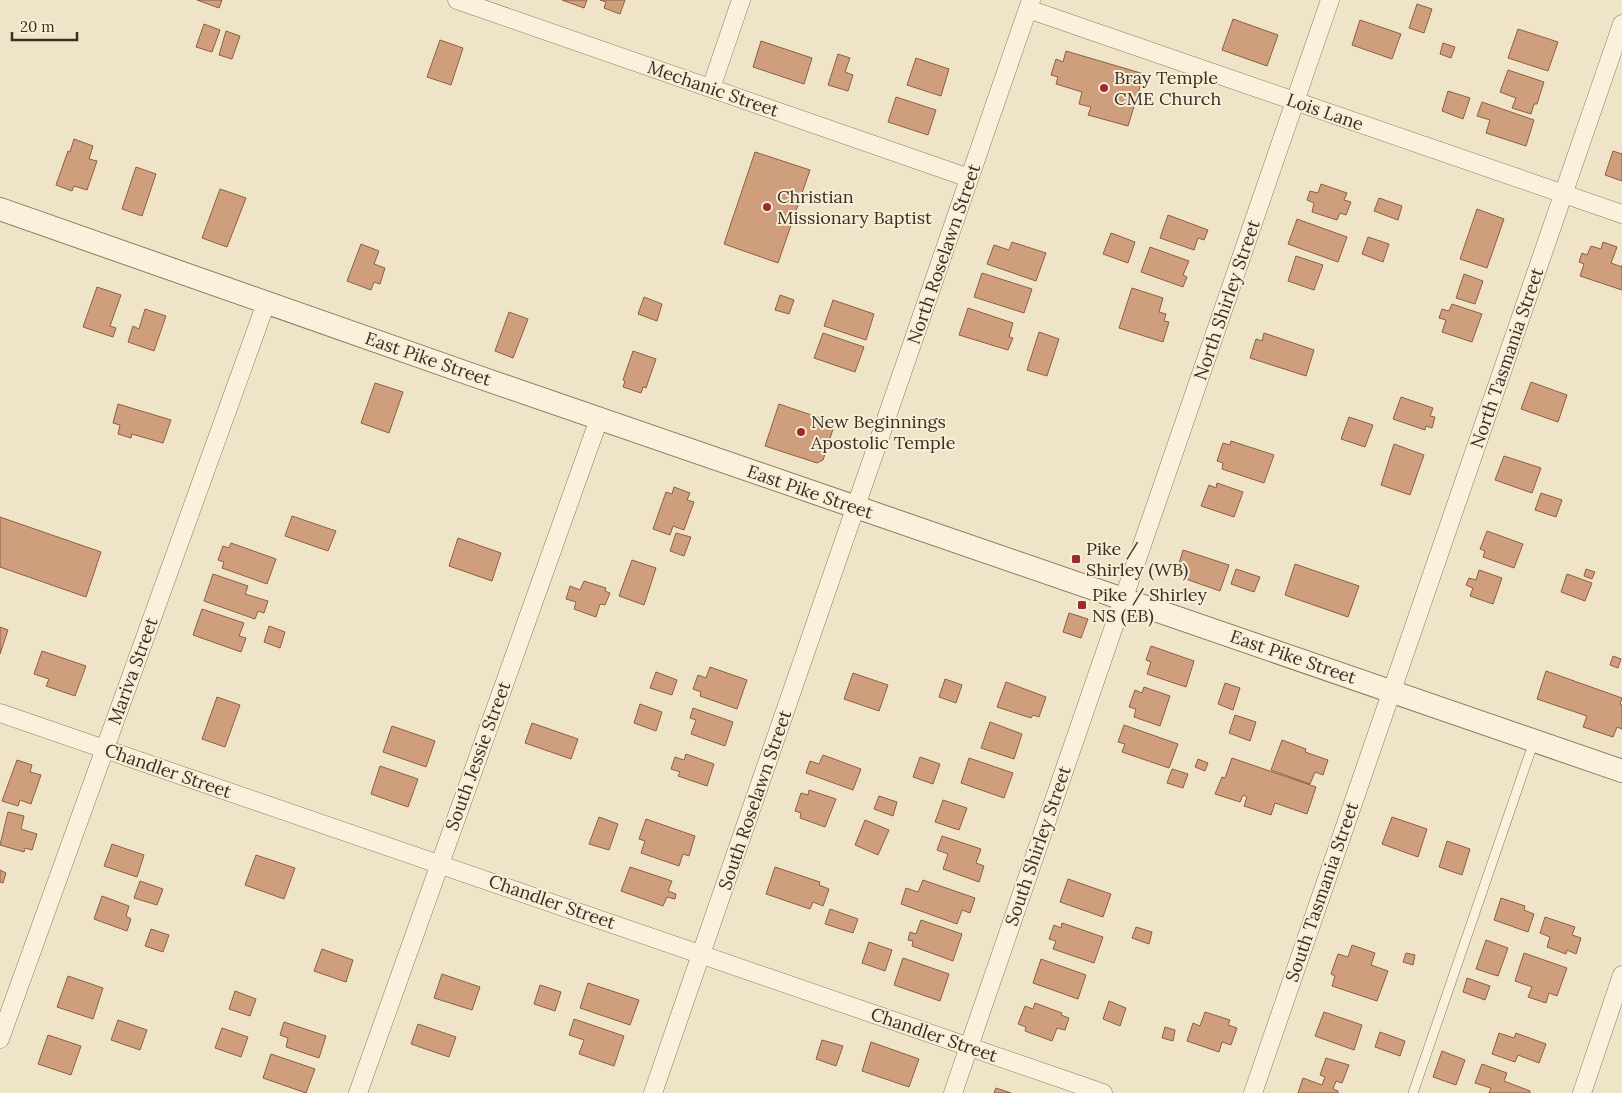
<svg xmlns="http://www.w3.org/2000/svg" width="1622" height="1093" font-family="Lora,serif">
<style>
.building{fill:#cf9f7d;stroke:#8d5f41}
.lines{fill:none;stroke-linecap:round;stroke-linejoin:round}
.service-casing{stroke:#8d765c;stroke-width:10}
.minor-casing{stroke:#8d765c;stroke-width:19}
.tertiary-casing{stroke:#8d765c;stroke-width:24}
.service{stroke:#faf1dc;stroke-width:9}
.minor{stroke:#faf1dc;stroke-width:18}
.tertiary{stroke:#faf1dc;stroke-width:22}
.poi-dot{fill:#9e2a2b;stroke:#f7eed8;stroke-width:2}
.labels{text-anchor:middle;stroke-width:4;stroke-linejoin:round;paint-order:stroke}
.poi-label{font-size:18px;fill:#3d2e20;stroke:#f7eed8;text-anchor:start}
.street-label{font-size:18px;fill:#3d2e20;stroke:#f7eed8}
</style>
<rect width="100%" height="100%" fill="#f0e4c8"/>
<path class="building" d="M 197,0 L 222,0 L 219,8 Z
M 562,0 L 587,0 L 584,8 Z
M 600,0 L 625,0 L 620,14 L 604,8 L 606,2 Z
M 1417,4 L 1432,9 L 1424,33 L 1409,28 Z
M 1233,19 L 1278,35 L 1267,66 L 1222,50 Z
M 1360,20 L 1401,34 L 1392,59 L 1352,45 Z
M 204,24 L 220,30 L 212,52 L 196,47 Z
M 1518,29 L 1558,42 L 1548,71 L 1508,58 Z
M 226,31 L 240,36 L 232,59 L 219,55 Z
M 440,40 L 463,48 L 451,85 L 427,77 Z
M 761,41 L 812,58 L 804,84 L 753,67 Z
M 1443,43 L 1455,47 L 1451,58 L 1440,54 Z
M 1066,51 L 1144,74 L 1128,126 L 1088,115 L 1091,107 L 1079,104 L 1082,92 L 1056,84 L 1058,77 L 1051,75 L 1056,59 L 1063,62 Z
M 838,54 L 850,58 L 845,72 L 853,75 L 848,91 L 828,85 Z
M 916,58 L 949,69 L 941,96 L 907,85 Z
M 1508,70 L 1544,82 L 1537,104 L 1534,104 L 1531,114 L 1512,108 L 1516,98 L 1500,92 Z
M 1448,91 L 1470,98 L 1463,119 L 1442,111 Z
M 896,97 L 936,110 L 928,135 L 888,122 Z
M 1482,102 L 1534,120 L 1526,146 L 1486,133 L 1490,120 L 1477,116 Z
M 74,139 L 93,146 L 89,159 L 97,161 L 87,190 L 74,186 L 72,191 L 56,185 L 68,151 L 70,152 Z
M 1613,151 L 1622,154 L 1622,181 L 1605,175 Z
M 755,152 L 810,170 L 778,263 L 724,244 Z
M 136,167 L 156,174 L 142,216 L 122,209 Z
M 1321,184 L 1347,193 L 1344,200 L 1351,202 L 1346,215 L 1340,213 L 1337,220 L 1312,212 L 1314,203 L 1307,200 L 1310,191 L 1318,193 Z
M 220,189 L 246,198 L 227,247 L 202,238 Z
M 1379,198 L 1402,206 L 1398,220 L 1374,211 Z
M 1477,209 L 1504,219 L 1487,268 L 1460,259 Z
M 1168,215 L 1208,230 L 1204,240 L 1198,238 L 1194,250 L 1160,238 Z
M 1297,219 L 1347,237 L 1338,262 L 1288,244 Z
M 1111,233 L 1135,242 L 1128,263 L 1103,254 Z
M 1368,237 L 1389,244 L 1383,262 L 1362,254 Z
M 1012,242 L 1046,253 L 1036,281 L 987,264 L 994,245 L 1009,250 Z
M 1603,242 L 1617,247 L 1611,263 L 1622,267 L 1622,265 L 1622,290 L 1580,276 L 1584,264 L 1579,262 L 1582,253 L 1587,255 L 1591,246 L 1601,249 Z
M 361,244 L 379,251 L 374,264 L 385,268 L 380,284 L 374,282 L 371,290 L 347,281 Z
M 1150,247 L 1189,261 L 1183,275 L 1187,277 L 1183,287 L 1141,272 Z
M 1296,256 L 1323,265 L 1314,290 L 1288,281 Z
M 982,273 L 1032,289 L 1024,313 L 974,297 Z
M 1464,274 L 1483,281 L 1475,304 L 1456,298 Z
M 97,287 L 121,295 L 110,326 L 116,328 L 113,337 L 83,327 Z
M 1132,288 L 1163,298 L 1159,312 L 1166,314 L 1164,321 L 1169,322 L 1163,342 L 1119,328 Z
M 780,295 L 794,300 L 789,314 L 775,310 Z
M 644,297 L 662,304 L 657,321 L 638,314 Z
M 833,300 L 874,314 L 866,340 L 824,326 Z
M 1452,304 L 1482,314 L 1472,342 L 1442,332 L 1446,320 L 1439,318 L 1442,309 L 1449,311 Z
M 968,308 L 1013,323 L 1009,337 L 1013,338 L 1008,350 L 959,335 Z
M 145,309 L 166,316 L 154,351 L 128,342 L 133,326 L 139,329 Z
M 509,312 L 528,319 L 513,358 L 495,351 Z
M 1039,332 L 1059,339 L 1047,376 L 1027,370 Z
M 823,333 L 864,347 L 855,372 L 814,358 Z
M 1264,333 L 1314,350 L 1306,376 L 1250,358 L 1256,339 L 1262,341 Z
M 633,351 L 656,359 L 646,388 L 643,387 L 641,393 L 623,387 L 625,381 L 623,380 Z
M 1531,382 L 1567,395 L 1558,422 L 1521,409 Z
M 375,383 L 403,392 L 389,433 L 361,423 Z
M 1401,397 L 1433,408 L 1430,416 L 1435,417 L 1432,428 L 1426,426 L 1425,430 L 1393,419 Z
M 118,404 L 171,420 L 163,443 L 132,434 L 131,438 L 118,434 L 120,425 L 113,423 Z
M 779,404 L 835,423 L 823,460 L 817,463 L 765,446 Z
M 1349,417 L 1373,425 L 1365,447 L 1341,439 Z
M 1231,441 L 1274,455 L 1264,483 L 1222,469 L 1223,463 L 1217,461 L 1223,443 L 1230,445 Z
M 1394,444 L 1424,455 L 1410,495 L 1381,485 Z
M 1504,456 L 1541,468 L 1532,493 L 1495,480 Z
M 1217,483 L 1243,492 L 1234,517 L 1201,506 L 1209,485 L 1216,488 Z
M 674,487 L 690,493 L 687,500 L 694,502 L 684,530 L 673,526 L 670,535 L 653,529 L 666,492 L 672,494 Z
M 1541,493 L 1562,500 L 1556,517 L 1535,510 Z
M 292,516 L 336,531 L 328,551 L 285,536 Z
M 0,517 L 101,552 L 86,597 L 0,567 Z
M 1487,531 L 1523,544 L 1514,568 L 1483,557 L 1485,551 L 1480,549 Z
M 676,533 L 691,537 L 684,556 L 670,551 Z
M 458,538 L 501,553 L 492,581 L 449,566 Z
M 231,543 L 276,559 L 267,584 L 222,568 L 224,562 L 218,560 L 223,546 L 229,548 Z
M 1183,550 L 1229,565 L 1220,591 L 1183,578 L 1186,570 L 1178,567 Z
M 632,560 L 656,568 L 644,605 L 619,596 Z
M 1295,564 L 1359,586 L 1348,617 L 1285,595 Z
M 1236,569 L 1260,577 L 1254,592 L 1231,584 Z
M 1586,569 L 1595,572 L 1592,579 L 1584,576 Z
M 1479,570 L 1502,578 L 1493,604 L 1470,596 L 1473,588 L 1466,585 L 1469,578 L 1476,580 Z
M 213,574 L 248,586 L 245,594 L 268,601 L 264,613 L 258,611 L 255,619 L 204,601 Z
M 1567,574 L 1592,583 L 1585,601 L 1561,592 Z
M 584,581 L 606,588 L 605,591 L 610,593 L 605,605 L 600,604 L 596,617 L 574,609 L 576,602 L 566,599 L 570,586 L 580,590 Z
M 202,609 L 244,623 L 239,636 L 246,638 L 241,652 L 193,635 Z
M 1069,613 L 1088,619 L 1081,638 L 1063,632 Z
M 269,626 L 285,632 L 280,648 L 264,642 Z
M 0,627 L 8,630 L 0,654 Z
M 1151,646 L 1194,661 L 1186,687 L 1147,674 L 1151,662 L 1146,660 Z
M 42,651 L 86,666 L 75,696 L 46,686 L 49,679 L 34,674 Z
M 1613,656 L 1621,659 L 1618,668 L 1610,665 Z
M 710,667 L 747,680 L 737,709 L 700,696 L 701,692 L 693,689 L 698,675 L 706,678 Z
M 1546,671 L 1622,698 L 1620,704 L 1622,705 L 1622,729 L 1617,727 L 1613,737 L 1583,727 L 1587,716 L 1537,699 Z
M 656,672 L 677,680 L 672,695 L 650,688 Z
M 853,673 L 888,685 L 879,711 L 844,699 Z
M 945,679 L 962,685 L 956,703 L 939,697 Z
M 1006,682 L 1046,697 L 1039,717 L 1033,715 L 1031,718 L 997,707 Z
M 1225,683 L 1240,688 L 1233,710 L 1218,704 Z
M 1144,687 L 1170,696 L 1160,726 L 1134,717 L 1136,709 L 1129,707 L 1135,690 L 1142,693 Z
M 217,697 L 240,705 L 225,747 L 202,739 Z
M 640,704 L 662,712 L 656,731 L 634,723 Z
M 693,708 L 733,722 L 725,746 L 691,734 L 696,720 L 690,718 Z
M 1235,715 L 1256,722 L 1250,741 L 1229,733 Z
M 990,722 L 1022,734 L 1014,759 L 981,748 Z
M 532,723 L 578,739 L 571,759 L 525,743 Z
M 1124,725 L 1178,744 L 1169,768 L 1122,752 L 1125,744 L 1118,742 Z
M 392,726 L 435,741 L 426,767 L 383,752 Z
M 1282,740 L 1306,749 L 1305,752 L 1328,760 L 1323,775 L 1315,772 L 1310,784 L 1271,770 Z
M 686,754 L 714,764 L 707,786 L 678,776 L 680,772 L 671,769 L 675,757 L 684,760 Z
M 823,755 L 861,769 L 853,790 L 806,773 L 810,761 L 819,764 Z
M 920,757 L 940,764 L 933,784 L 913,777 Z
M 969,758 L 1013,773 L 1004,798 L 961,783 Z
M 1232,758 L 1316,787 L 1307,814 L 1275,803 L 1271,815 L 1244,806 L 1247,797 L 1243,795 L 1240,802 L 1215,794 L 1222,777 L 1225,778 Z
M 1198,759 L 1208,763 L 1205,771 L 1195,767 Z
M 17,760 L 32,765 L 30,772 L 41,775 L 31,804 L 20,800 L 18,806 L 2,801 Z
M 380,766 L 418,779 L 408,807 L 371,794 Z
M 1172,769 L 1188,774 L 1183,788 L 1167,783 Z
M 809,790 L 836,799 L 825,827 L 800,818 L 801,813 L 795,811 L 801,793 L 808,795 Z
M 879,796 L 897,802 L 893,816 L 874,809 Z
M 943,800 L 967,808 L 959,830 L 935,822 Z
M 8,812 L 24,816 L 21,829 L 37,834 L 32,850 L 25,848 L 24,852 L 0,845 Z
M 599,817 L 618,824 L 609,850 L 589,844 Z
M 1392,817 L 1427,829 L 1418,857 L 1382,844 Z
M 646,819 L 695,836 L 689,856 L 683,854 L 679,866 L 641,853 L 645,841 L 639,839 Z
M 865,820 L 889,830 L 878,855 L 855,845 Z
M 942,836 L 981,849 L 976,863 L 984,866 L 979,882 L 943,869 L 948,854 L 937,850 Z
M 1447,841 L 1470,849 L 1462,875 L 1439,867 Z
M 112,844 L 144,855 L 137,877 L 104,866 Z
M 256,855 L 295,868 L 284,899 L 245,885 Z
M 630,867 L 672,881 L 668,891 L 676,894 L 675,899 L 667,897 L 663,906 L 621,891 Z
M 775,867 L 820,882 L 819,885 L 829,889 L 823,906 L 813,902 L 810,909 L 766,894 Z
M 0,870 L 6,873 L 3,883 L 0,882 Z
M 1068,879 L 1111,894 L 1103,917 L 1060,902 Z
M 923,880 L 975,898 L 970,913 L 962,910 L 957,924 L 901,904 L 906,888 L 918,892 Z
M 140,881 L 163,889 L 157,905 L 134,898 Z
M 102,896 L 129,906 L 126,916 L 131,919 L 127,931 L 94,919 Z
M 1501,898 L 1525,906 L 1524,910 L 1534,914 L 1528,932 L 1494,920 Z
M 830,909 L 858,919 L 853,933 L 825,924 Z
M 1545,917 L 1575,927 L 1572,935 L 1581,938 L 1576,954 L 1567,950 L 1566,954 L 1547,947 L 1550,937 L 1540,933 Z
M 921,920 L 962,934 L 953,961 L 912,946 L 913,941 L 908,940 L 910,932 L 916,934 Z
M 1062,923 L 1103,937 L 1094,963 L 1053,949 L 1056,941 L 1049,939 L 1054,925 L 1061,928 Z
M 1136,927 L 1152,932 L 1149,944 L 1132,938 Z
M 151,929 L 169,935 L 163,952 L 145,946 Z
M 1486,940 L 1508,948 L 1498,976 L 1476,969 Z
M 869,942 L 892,950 L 885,971 L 862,963 Z
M 1352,945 L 1375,953 L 1371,965 L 1388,971 L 1377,1001 L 1332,986 L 1335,976 L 1331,974 L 1338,954 L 1348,957 Z
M 322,949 L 353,960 L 346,982 L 314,971 Z
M 1406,953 L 1415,955 L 1413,965 L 1403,962 Z
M 1524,953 L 1567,968 L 1557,996 L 1549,993 L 1546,1003 L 1528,997 L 1532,987 L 1515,981 Z
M 903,958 L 949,974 L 940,1001 L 894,985 Z
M 1041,959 L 1086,975 L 1078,999 L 1033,983 Z
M 442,974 L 480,987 L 472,1010 L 434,998 Z
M 68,976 L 103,988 L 93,1019 L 57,1007 Z
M 1467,978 L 1490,986 L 1485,1000 L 1463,992 Z
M 588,983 L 639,1000 L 630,1025 L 580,1008 Z
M 540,985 L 561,992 L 555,1011 L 534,1004 Z
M 235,991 L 256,999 L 250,1016 L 229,1009 Z
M 1109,1001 L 1126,1008 L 1120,1026 L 1103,1019 Z
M 1035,1003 L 1062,1013 L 1061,1015 L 1069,1018 L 1065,1030 L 1057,1028 L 1052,1041 L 1025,1031 L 1026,1027 L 1018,1024 L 1025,1006 L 1033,1009 Z
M 1205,1012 L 1230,1020 L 1228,1025 L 1237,1028 L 1231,1045 L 1222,1042 L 1219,1052 L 1187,1041 L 1193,1023 L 1200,1026 Z
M 1324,1012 L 1362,1025 L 1354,1050 L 1315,1036 Z
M 574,1019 L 624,1036 L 614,1066 L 579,1054 L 584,1040 L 569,1035 Z
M 118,1020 L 147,1030 L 140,1050 L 111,1040 Z
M 284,1022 L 326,1036 L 319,1058 L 286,1047 L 288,1038 L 280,1035 Z
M 418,1024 L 456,1037 L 449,1057 L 411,1044 Z
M 1165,1027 L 1175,1030 L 1173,1041 L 1162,1038 Z
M 222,1028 L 248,1037 L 241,1057 L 215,1048 Z
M 1380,1032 L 1405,1041 L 1400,1056 L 1375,1047 Z
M 1499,1033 L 1514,1038 L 1516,1033 L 1546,1044 L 1539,1063 L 1518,1055 L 1515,1062 L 1492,1054 Z
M 48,1035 L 81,1046 L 71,1075 L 38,1064 Z
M 822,1040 L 843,1046 L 836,1066 L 816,1059 Z
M 871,1042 L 919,1059 L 909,1087 L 862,1071 Z
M 1442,1051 L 1465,1060 L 1456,1085 L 1433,1077 Z
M 271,1054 L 315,1069 L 306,1093 L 263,1078 Z
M 1326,1058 L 1349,1065 L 1342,1083 L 1336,1081 L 1333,1089 L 1338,1091 L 1338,1093 L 1298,1093 L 1303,1078 L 1322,1085 L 1325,1077 L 1320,1075 Z
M 1482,1064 L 1507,1073 L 1504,1081 L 1530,1091 L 1530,1093 L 1489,1093 L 1491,1088 L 1475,1083 Z
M 996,1088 L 1011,1093 L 994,1093 Z"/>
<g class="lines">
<defs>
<path id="service" d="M 1413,1093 L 1534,741"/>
<path id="minor" d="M 457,0 L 969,178
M 1028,9 L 1622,214
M 711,88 L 741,0
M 0,713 L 1103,1093
M 0,1039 L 266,303
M 358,1093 L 599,419
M 653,1093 L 1031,0
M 953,1093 L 1330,0
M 1253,1093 L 1622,24
M 1582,1093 L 1622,975"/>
<path id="tertiary" d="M 0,209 L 467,373 L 1622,771"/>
</defs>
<use href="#service" class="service-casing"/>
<use href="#minor" class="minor-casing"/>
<use href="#tertiary" class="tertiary-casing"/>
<use href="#service" class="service"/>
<use href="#minor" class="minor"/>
<use href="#tertiary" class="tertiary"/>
</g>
<g class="poi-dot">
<circle cx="1104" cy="88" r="5"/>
<circle cx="767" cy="207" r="5"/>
<circle cx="801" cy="432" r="5"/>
<rect x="1071" y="554" width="10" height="10" rx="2.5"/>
<rect x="1077" y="600" width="10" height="10" rx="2.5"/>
</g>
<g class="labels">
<g class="poi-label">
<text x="1114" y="84">Bray Temple<tspan x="1114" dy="21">CME Church</tspan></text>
<text x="777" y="203">Christian<tspan x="777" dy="21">Missionary Baptist</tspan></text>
<text x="811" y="428">New Beginnings<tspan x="811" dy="21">Apostolic Temple</tspan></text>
<text x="1086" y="555">Pike /<tspan x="1086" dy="21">Shirley (WB)</tspan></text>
<text x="1092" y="601">Pike / Shirley<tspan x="1092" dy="21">NS (EB)</tspan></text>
</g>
<g class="street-label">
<text transform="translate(713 89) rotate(19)" y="6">Mechanic Street</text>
<text transform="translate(1325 112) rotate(19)" y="6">Lois Lane</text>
<text transform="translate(944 254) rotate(-71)" y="6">North Roselawn Street</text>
<text transform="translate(1227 300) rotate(-71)" y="6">North Shirley Street</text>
<text transform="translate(1507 358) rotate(-71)" y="6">North Tasmania Street</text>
<text transform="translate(428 359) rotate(19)" y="6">East Pike Street</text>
<text transform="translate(810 492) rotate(19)" y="6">East Pike Street</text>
<text transform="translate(1293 657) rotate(19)" y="6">East Pike Street</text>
<text transform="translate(133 671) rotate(-70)" y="6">Mariva Street</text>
<text transform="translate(478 756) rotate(-70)" y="6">South Jessie Street</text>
<text transform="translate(168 771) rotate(19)" y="6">Chandler Street</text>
<text transform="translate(755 800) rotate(-71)" y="6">South Roselawn Street</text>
<text transform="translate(1038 846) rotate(-71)" y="6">South Shirley Street</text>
<text transform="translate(1322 892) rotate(-71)" y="6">South Tasmania Street</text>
<text transform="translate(552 902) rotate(19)" y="6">Chandler Street</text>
<text transform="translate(934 1035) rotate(19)" y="6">Chandler Street</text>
</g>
</g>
<path d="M12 32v8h65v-8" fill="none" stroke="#3d2e20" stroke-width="2.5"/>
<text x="20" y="32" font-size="15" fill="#3d2e20" stroke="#f7eed8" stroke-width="4" paint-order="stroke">20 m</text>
</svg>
